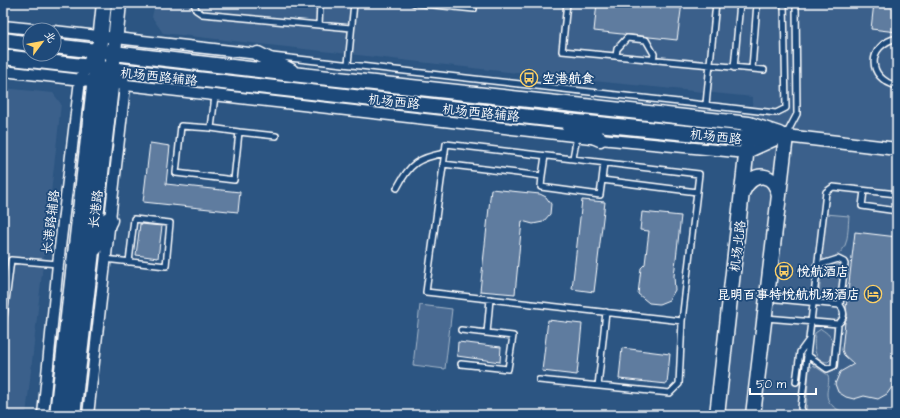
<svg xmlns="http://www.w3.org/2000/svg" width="900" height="418" font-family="'Architects Daughter','LXGW WenKai TC',sans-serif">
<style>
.built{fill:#3b618b}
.green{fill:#486b92;stroke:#a4b5c8}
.building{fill:#5e7c9f;stroke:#fff}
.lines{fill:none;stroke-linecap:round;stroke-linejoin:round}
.service-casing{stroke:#fff;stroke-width:8}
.minor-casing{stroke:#fff;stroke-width:13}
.tertiary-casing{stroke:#fff;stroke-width:15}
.secondary-casing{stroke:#fff;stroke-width:17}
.primary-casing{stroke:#fff;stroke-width:19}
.service{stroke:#1f4a7a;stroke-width:5}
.minor{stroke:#1f4a7a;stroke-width:10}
.tertiary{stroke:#1f4a7a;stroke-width:12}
.secondary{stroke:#1f4a7a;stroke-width:14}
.primary{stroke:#1f4a7a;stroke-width:16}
.labels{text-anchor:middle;stroke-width:3.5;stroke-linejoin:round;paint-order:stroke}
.street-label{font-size:13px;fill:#fff;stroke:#1f4a7a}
.poi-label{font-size:13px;font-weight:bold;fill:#fff;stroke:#1f4a7a;text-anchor:start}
</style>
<rect width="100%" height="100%" fill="#2c5582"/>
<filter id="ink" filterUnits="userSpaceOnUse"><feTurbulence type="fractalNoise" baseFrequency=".025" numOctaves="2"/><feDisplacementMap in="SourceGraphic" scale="8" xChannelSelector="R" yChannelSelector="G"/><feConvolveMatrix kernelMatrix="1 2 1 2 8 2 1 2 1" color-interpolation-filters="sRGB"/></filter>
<g filter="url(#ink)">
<path class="built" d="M 155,3 L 897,3 L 897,415 L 715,415 L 753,97 L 544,76 L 163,33 L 152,17 Z
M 3,88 L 53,93 L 61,104 L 26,415 L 3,415 Z"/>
<path class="green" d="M 826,214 L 849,216 C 847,237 850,255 824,260 L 821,254 Z
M 835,264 L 840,265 L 842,269 L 839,291 L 826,299 L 822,299 L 819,295 L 821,273 Z
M 420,305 L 452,309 L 445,369 L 413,365 Z
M 821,329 C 836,338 832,344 831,359 L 828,362 C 812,361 814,344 815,333 Z
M 813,365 L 828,375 C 830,382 827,388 827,394 C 827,409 847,414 858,415 C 846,415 815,418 806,410 L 809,370 Z"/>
<path class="building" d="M 597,3 L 682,3 L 677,40 L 594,31 Z
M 874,3 L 897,3 L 897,32 L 871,29 Z
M 150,143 L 170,146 L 166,184 L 240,192 L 238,212 L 143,202 Z
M 491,189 L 540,194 L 546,197 L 551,204 L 550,214 L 543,222 L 533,224 L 522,221 L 515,294 L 480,291 Z
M 582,200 L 605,202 L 594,292 L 572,289 Z
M 642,212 L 681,216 L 674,276 L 675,290 L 669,300 L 659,304 L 649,303 L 638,294 L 641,268 L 645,264 L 649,231 L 640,230 Z
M 140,224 L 162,226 L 158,258 L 136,255 Z
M 855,232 L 897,237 L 897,380 L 887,394 L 878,399 L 864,396 L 854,399 L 846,397 L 838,392 L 835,384 L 840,372 L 854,364 L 844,355 L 842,350 L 845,322 L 847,316 L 846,308 Z
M 548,320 L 582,324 L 577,375 L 542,371 Z
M 458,342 L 501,347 L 500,362 L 457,356 Z
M 622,348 L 670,354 L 667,384 L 619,379 Z"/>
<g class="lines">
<defs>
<path id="service" d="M 194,3 L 196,10 L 202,14 L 351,28
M 414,3 L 474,9
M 567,3 L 562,51 L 764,70
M 319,25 L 320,3
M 897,38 C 867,45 866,78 897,86
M 272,56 L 776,113 L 786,108 L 784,3
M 616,56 L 617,49 L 627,38 L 646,40 L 654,54 L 653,60
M 348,64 L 354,3
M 734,68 L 740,3
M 752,69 L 757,3
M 706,104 L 716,3
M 211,128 L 239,132 L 234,180 L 176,173 L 181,126 L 211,128 L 215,96
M 239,132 L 276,136
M 786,135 L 797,114 L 796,3
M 446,144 L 699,174 L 682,321 L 426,292 Z
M 573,158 L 577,136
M 604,163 L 602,180 L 697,192
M 443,164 L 542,176 L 545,156
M 542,176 L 541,187 L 600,195 L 602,180
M 397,188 C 410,163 418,158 445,153
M 864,191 L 862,206 L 897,211
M 105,259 L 166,266 L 170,223 L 134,219 L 129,262
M 816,266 L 838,259 L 844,262 L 845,264 L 840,305
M 766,318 L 838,324 C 845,318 845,312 840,305 L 767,298
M 3,325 L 11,260 L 58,264
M 487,333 L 490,299
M 806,354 L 827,369 L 834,366 L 838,324
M 461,364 L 508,369 L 513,336 L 461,330
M 539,380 L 670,393 L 679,384 L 682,321
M 796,382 L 800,352 L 808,341
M 598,386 L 606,312
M 804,415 L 801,408 L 826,192 L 833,187 L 897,194"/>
<path id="minor" d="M 3,26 L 43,30
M 54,31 L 258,54
M 3,71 L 600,139 L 747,153 L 778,139
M 43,415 L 58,264 L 80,80 L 96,46
M 88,415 L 125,86 L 123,79"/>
<path id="tertiary" d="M 786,136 L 897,149"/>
<path id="secondary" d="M 3,40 L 30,44
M 54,46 L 301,75 L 749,124 L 779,134
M 258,54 L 291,71
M 3,57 L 557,120 L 748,139 L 786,136
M 98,60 L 104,3
M 113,62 L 119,3
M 568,125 L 600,139
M 743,191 C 753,170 775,172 779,196
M 717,415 L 749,129
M 753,415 L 786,136"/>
<path id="primary" d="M 94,248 L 109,220
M 58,415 L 97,68
M 72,415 L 112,70"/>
</defs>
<use href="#service" class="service-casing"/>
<use href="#minor" class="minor-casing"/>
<use href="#tertiary" class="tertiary-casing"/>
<use href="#secondary" class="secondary-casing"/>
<use href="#primary" class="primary-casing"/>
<use href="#service" class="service"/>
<use href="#minor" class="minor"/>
<use href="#tertiary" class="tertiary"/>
<use href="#secondary" class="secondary"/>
<use href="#primary" class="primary"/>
</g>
</g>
<defs>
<symbol id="bus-ring" viewBox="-11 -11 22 22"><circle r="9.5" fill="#1f4a7a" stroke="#ffd166" stroke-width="1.5"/><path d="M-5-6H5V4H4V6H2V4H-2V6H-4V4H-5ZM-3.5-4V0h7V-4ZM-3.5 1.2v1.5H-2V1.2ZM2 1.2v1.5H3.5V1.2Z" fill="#ffd166"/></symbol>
<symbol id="hotel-ring" viewBox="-11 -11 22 22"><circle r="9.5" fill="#1f4a7a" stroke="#ffd166" stroke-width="1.5"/><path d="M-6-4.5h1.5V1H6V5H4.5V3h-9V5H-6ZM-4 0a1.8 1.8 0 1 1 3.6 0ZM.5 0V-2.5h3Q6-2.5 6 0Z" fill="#ffd166"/></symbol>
</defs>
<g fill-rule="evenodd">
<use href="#bus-ring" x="519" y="68" width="20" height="20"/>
<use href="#bus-ring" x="774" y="261" width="20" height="20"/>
<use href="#hotel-ring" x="863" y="284" width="20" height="20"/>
</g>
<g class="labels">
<g class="street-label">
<text transform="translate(159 76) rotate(6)" y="5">机场西路辅路</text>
<text transform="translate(394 101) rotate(6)" y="5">机场西路</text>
<text transform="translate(481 112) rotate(6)" y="5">机场西路辅路</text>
<text transform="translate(716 136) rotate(6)" y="5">机场西路</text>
<text transform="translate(95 209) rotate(-83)" y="5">长港路</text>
<text transform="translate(50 222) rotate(-83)" y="5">长港路辅路</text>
<text transform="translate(737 246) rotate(-83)" y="5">机场北路</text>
</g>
<g class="poi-label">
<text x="542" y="83">空港航食</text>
<text x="797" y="276">悦航酒店</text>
<text x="860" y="299" text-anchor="end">昆明百事特悦航机场酒店</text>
</g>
</g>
<rect width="900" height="418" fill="none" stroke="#1f4a7a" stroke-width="16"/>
<rect x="8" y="8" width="884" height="402" fill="none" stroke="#fff" stroke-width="1.5" filter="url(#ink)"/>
<g transform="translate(42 42) rotate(58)"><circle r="19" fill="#1f4a7a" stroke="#7992af"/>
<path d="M0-3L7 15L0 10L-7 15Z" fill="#ffd166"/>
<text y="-6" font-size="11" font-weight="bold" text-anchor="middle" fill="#ffffff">北</text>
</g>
<path d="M750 388v6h66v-6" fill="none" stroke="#ffffff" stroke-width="2"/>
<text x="756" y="388" font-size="12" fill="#ffffff" stroke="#1f4a7a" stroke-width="3" paint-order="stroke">50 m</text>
</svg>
